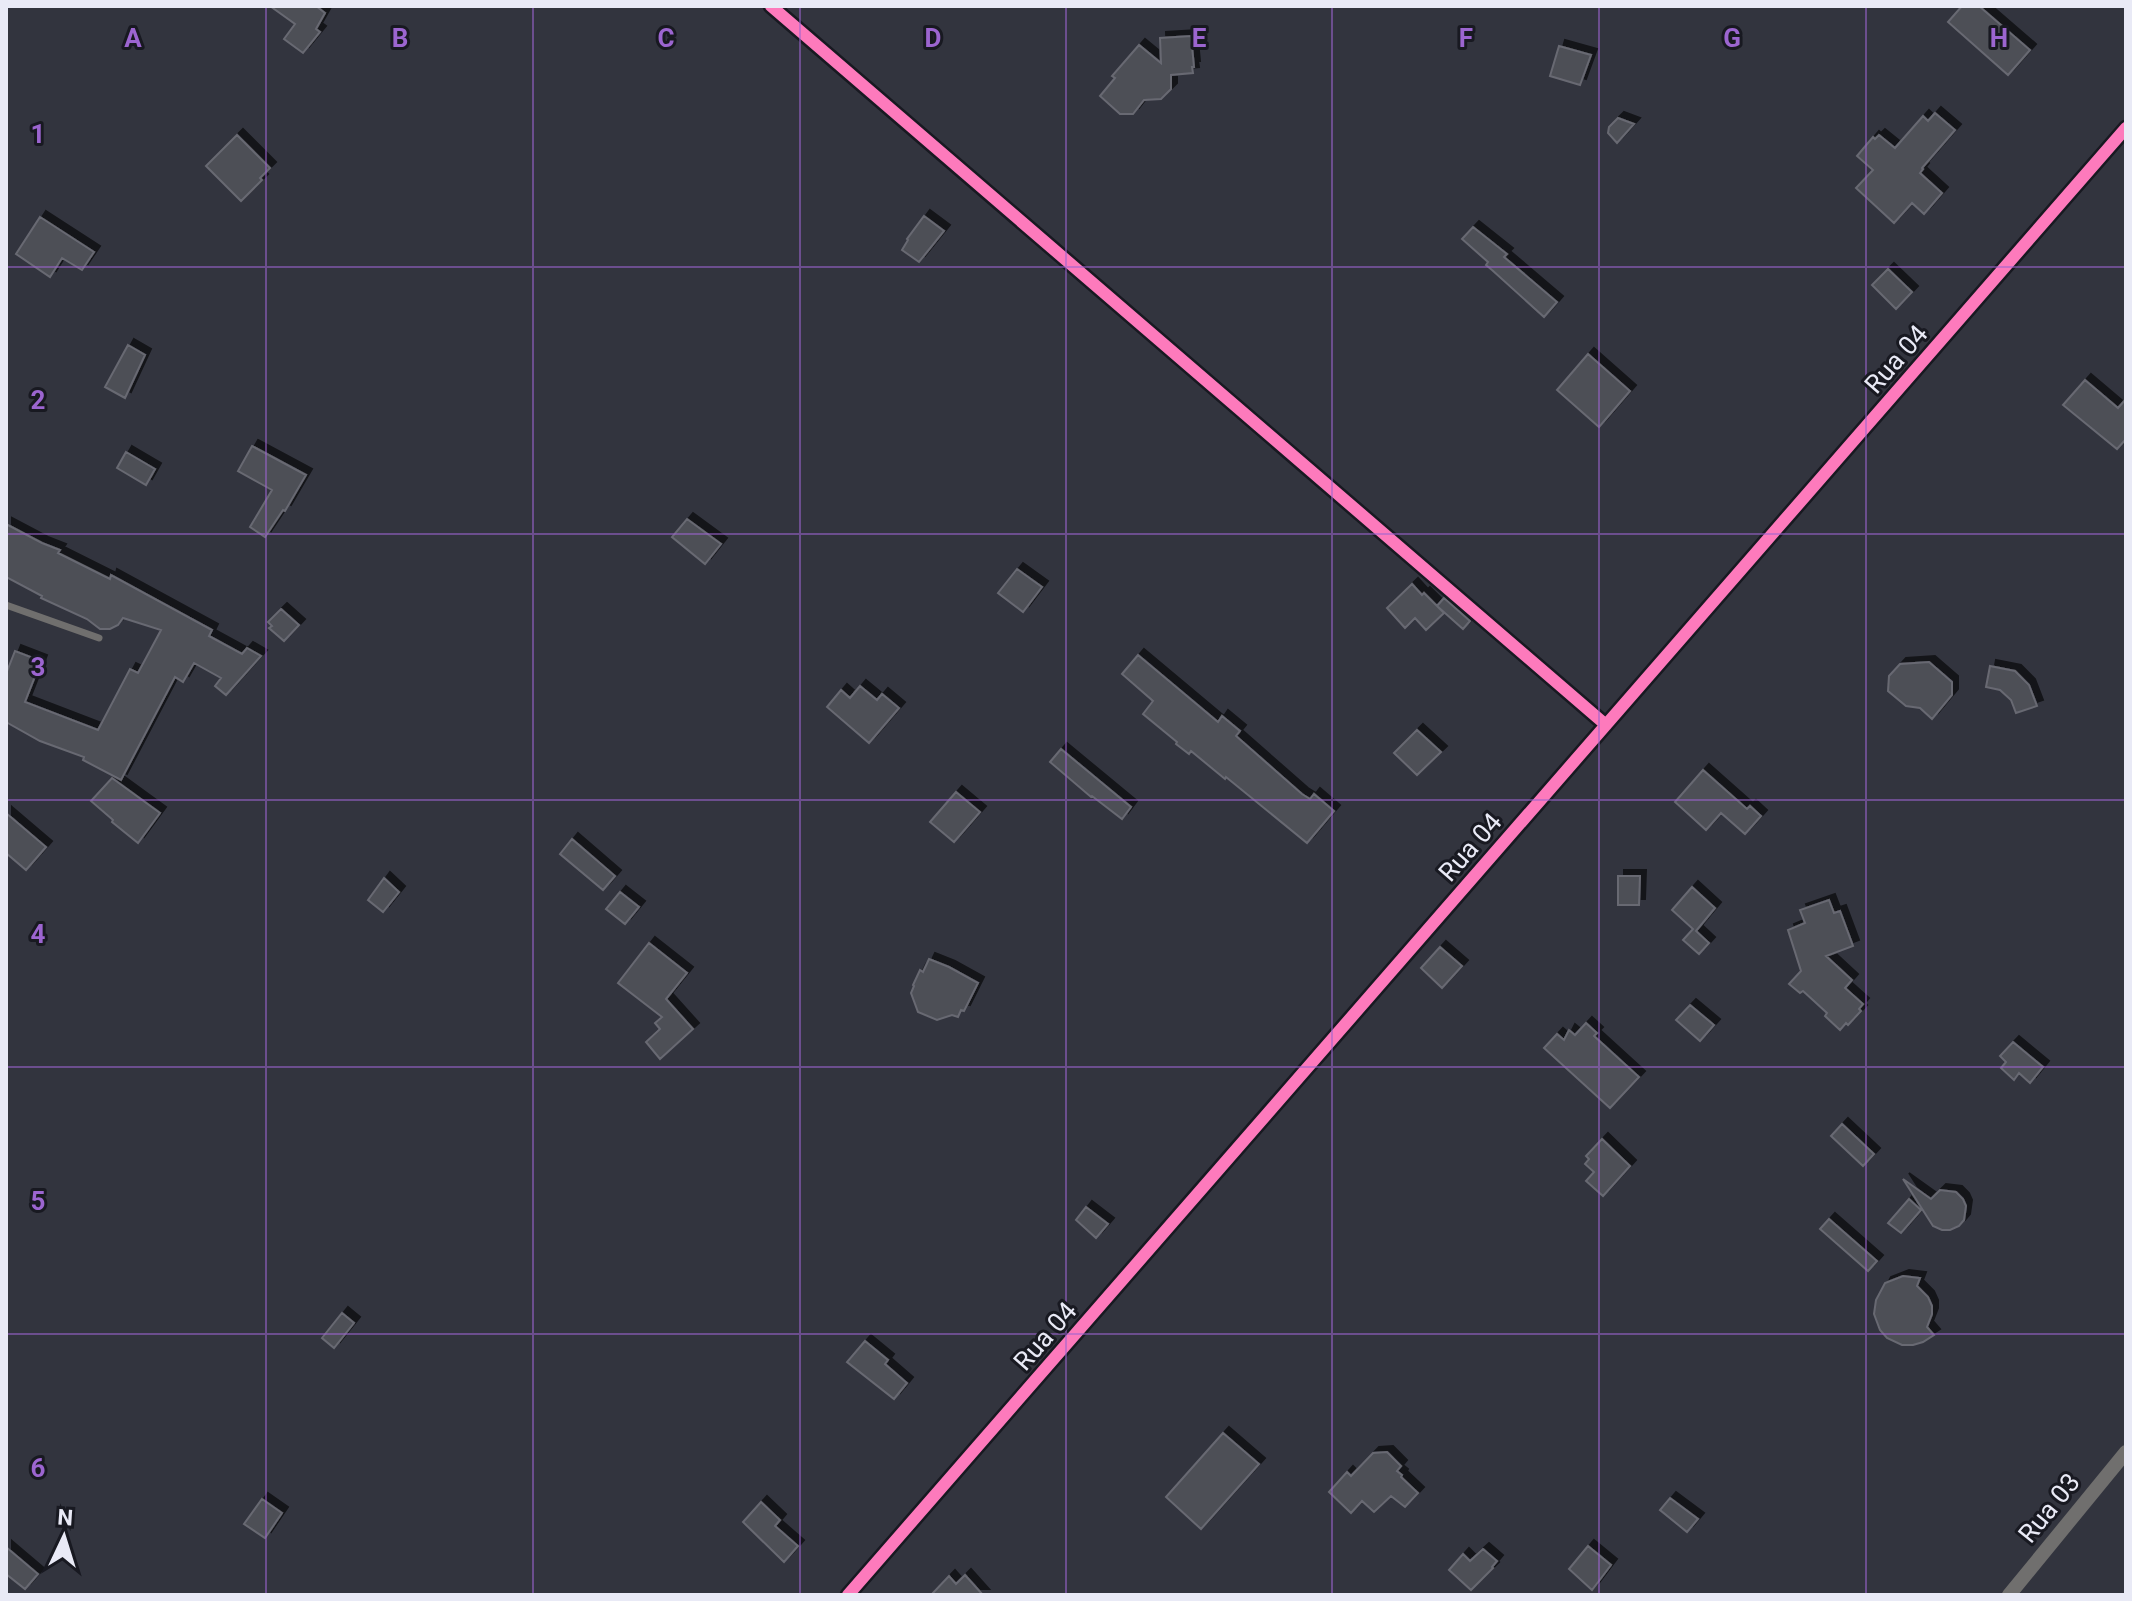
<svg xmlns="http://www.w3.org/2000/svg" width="2132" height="1601" font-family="Roboto,sans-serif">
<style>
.building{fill:#4d4f57;stroke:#686972;stroke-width:2;filter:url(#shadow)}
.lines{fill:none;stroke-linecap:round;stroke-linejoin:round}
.service{stroke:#706f6e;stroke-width:7}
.minor{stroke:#706f6e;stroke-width:14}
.cycleway-casing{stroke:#181921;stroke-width:17}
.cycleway{stroke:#fd7abc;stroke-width:12}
.grid{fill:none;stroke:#9c65d0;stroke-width:2;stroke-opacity:0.55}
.labels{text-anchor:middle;stroke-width:6;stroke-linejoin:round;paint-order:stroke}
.street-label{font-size:26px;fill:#e9eaf6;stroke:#181921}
.grid-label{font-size:26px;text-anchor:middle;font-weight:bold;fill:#9c65d0;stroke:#181921;stroke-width:6;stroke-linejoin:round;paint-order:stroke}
</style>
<defs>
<filter id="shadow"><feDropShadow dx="6" dy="-6" stdDeviation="0" flood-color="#0009"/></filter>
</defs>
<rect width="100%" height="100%" fill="#32343e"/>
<path class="building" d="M 270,6 L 316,6 L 325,13 L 316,29 L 320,32 L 303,53 L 284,39 L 295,24 Z
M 1962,6 L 1979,6 L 2030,50 L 2008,75 L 1948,22 Z
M 1191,36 L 1194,67 L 1192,67 L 1193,73 L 1171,75 L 1171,89 L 1161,99 L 1144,100 L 1133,114 L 1120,114 L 1100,96 L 1115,78 L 1112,76 L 1139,45 L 1161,63 L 1160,38 Z
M 1559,46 L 1591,55 L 1580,85 L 1550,76 Z
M 1935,113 L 1955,130 L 1922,168 L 1923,169 L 1920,173 L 1942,193 L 1924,214 L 1912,203 L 1894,223 L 1856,188 L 1873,170 L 1857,156 L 1873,137 L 1875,139 L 1879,135 L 1895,148 L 1923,116 L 1928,121 Z
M 1618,118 L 1634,124 L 1617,143 L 1608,133 L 1609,127 Z
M 237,135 L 270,168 L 260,178 L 262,180 L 241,201 L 206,166 Z
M 924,216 L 944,231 L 919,262 L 902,250 L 908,240 L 907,239 Z
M 40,217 L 94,252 L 82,270 L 62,258 L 50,277 L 16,254 Z
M 1473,227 L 1507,254 L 1504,257 L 1557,302 L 1544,317 L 1492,270 L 1486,265 L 1488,262 L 1462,239 Z
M 1888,269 L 1912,292 L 1896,309 L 1872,285 Z
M 128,345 L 145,355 L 125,398 L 105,387 Z
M 1588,354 L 1630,391 L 1599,427 L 1557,390 Z
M 2085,380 L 2118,408 L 2126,399 L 2126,439 L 2117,449 L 2063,405 Z
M 252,446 L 306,475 L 285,511 L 283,510 L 265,537 L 250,527 L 272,490 L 238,471 Z
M 126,452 L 155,469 L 146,485 L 117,468 Z
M 687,519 L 721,544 L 705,564 L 672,537 Z
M 6,524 L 42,543 L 60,550 L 58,553 L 110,579 L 111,575 L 212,630 L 209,636 L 242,654 L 247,648 L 261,656 L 226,695 L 215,686 L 221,678 L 194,663 L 183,682 L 175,677 L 121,780 L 83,760 L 84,757 L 40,741 L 6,722 L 6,674 L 15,651 L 41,661 L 25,702 L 98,730 L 130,669 L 138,673 L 161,630 L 123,618 L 118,625 L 110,629 L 100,629 L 87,619 L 41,598 L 42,596 L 6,577 Z
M 1017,569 L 1042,587 L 1023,612 L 998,593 Z
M 1412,584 L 1422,595 L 1424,593 L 1444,613 L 1426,630 L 1415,618 L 1405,628 L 1387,608 Z
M 1444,598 L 1470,621 L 1463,629 L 1437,606 Z
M 281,609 L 299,625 L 284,641 L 269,628 L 272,626 L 268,622 Z
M 1138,655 L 1218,722 L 1222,716 L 1240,731 L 1236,736 L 1302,794 L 1310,799 L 1314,794 L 1334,811 L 1307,843 L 1226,777 L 1225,779 L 1191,751 L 1189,754 L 1176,744 L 1177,742 L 1143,714 L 1153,701 L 1122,674 Z
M 1929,662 L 1952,682 L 1952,695 L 1932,719 L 1920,708 L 1906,706 L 1888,691 L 1889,676 L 1900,664 Z
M 1990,666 L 2015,671 L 2029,685 L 2037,706 L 2016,713 L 2011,700 L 2000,690 L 1986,687 Z
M 860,686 L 877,700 L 882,694 L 899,708 L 869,743 L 827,707 L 841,690 L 850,698 Z
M 1417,730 L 1441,752 L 1417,775 L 1394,753 Z
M 1061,749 L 1131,807 L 1122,819 L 1092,796 L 1091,797 L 1050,762 Z
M 1703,770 L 1747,809 L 1750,806 L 1761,816 L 1745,834 L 1721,813 L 1706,830 L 1675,802 Z
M 112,778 L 160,813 L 138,843 L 112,822 L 113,820 L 91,801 Z
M 956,792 L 980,812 L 954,842 L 930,822 Z
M 6,813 L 46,847 L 26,870 L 6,853 Z
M 572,839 L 615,876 L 603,890 L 560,854 Z
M 1618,876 L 1640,876 L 1639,905 L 1618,905 Z
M 384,878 L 399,892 L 383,912 L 368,900 Z
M 1692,887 L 1715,908 L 1696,931 L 1709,943 L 1699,954 L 1683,940 L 1693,929 L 1672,910 Z
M 620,892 L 639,907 L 625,924 L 606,909 Z
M 1829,900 L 1834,913 L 1840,911 L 1853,946 L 1826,956 L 1852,980 L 1845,988 L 1863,1004 L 1859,1009 L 1861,1011 L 1848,1025 L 1846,1023 L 1840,1030 L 1825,1016 L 1827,1013 L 1803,991 L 1800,993 L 1789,984 L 1801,971 L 1788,930 L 1805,923 L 1800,910 Z
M 649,943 L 687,973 L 666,999 L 693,1029 L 660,1059 L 646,1042 L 660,1029 L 655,1023 L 662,1017 L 618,983 Z
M 1440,947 L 1462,966 L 1442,988 L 1421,968 Z
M 929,959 L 949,967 L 978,983 L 964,1011 L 961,1010 L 958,1017 L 952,1015 L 937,1020 L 918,1012 L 911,993 L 914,986 L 913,985 L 920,970 L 923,972 Z
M 1690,1005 L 1714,1025 L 1700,1041 L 1676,1020 Z
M 1586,1023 L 1597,1033 L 1594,1036 L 1639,1077 L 1610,1108 L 1544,1048 L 1557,1034 L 1564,1040 L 1569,1030 L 1575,1035 Z
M 2013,1042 L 2043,1067 L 2030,1083 L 2019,1073 L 2014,1080 L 2001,1068 L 2006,1062 L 2000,1056 Z
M 1842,1124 L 1874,1154 L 1863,1166 L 1831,1136 Z
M 1602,1139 L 1630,1166 L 1603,1196 L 1586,1181 L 1594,1172 L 1585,1164 L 1589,1159 L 1586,1156 Z
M 1903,1179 L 1931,1199 L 1940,1190 L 1956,1192 L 1963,1199 L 1966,1206 L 1964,1220 L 1959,1226 L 1950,1230 L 1942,1230 L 1933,1226 Z
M 1909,1199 L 1921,1210 L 1901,1233 L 1888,1223 Z
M 1086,1207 L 1108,1224 L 1096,1238 L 1076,1220 Z
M 1829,1219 L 1877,1261 L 1868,1271 L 1820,1229 Z
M 1903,1276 L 1920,1278 L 1917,1286 L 1928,1297 L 1932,1306 L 1932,1314 L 1927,1327 L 1934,1335 L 1923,1342 L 1913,1345 L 1902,1345 L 1887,1338 L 1880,1330 L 1874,1314 L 1876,1300 L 1885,1283 Z
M 342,1313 L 354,1323 L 334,1348 L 322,1338 Z
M 865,1341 L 888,1360 L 885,1364 L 907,1383 L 894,1399 L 847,1362 Z
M 1223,1433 L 1259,1464 L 1201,1529 L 1166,1497 Z
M 1387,1452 L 1401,1466 L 1397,1471 L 1402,1475 L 1401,1477 L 1418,1493 L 1405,1507 L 1391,1496 L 1374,1512 L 1362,1501 L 1351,1513 L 1329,1492 L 1347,1472 L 1351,1476 L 1373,1453 Z
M 1670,1498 L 1698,1519 L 1687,1532 L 1660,1510 Z
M 262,1499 L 282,1513 L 265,1538 L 244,1524 Z
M 761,1502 L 780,1520 L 775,1526 L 798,1546 L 784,1562 L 743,1522 Z
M 1588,1546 L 1611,1565 L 1592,1590 L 1569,1569 Z
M 6,1547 L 38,1574 L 25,1589 L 6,1574 Z
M 1483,1549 L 1497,1561 L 1492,1567 L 1493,1568 L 1471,1590 L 1449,1570 L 1463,1554 L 1470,1561 Z
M 965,1575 L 983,1595 L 931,1595 L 949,1576 L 956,1584 Z"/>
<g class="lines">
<path class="service" d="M 6,605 L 99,638"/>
<path class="minor" d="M 771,6 L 1606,725
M 848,1595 L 2126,128
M 2009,1595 L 2126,1452"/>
<defs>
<path id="cycleway" d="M 771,6 L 1606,725
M 848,1595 L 2126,128"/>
</defs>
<use href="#cycleway" class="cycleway-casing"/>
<use href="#cycleway" class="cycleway"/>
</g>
<path class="grid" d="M 266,6 L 266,1595M 533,6 L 533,1595M 800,6 L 800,1595M 1066,6 L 1066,1595M 1332,6 L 1332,1595M 1599,6 L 1599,1595M 1866,6 L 1866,1595M 6,267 L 2126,267M 6,534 L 2126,534M 6,800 L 2126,800M 6,1067 L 2126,1067M 6,1334 L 2126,1334"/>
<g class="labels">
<g class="street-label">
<text transform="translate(1896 359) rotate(-49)" y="9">Rua 04</text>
<text transform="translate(1470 847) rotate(-49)" y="9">Rua 04</text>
<text transform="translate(1045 1336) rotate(-49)" y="9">Rua 04</text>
<text transform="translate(2049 1508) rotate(-51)" y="9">Rua 03</text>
</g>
</g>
<g class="grid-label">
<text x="133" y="47">A</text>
<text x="400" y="47">B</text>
<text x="666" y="47">C</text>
<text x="933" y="47">D</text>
<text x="1199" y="47">E</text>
<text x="1466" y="47">F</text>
<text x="1732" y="47">G</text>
<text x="1999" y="47">H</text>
<text x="38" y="143">1</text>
<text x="38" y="409">2</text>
<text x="38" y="676">3</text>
<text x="38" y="943">4</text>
<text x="38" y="1210">5</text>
<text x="38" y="1477">6</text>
</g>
<rect width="2132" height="1601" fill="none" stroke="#e9eaf6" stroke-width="16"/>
<g transform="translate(64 1537) rotate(4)" stroke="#181921" stroke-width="6" paint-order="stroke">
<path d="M0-6L14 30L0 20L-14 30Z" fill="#e9eaf6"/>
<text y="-12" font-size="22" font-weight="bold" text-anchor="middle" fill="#e9eaf6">N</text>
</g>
</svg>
